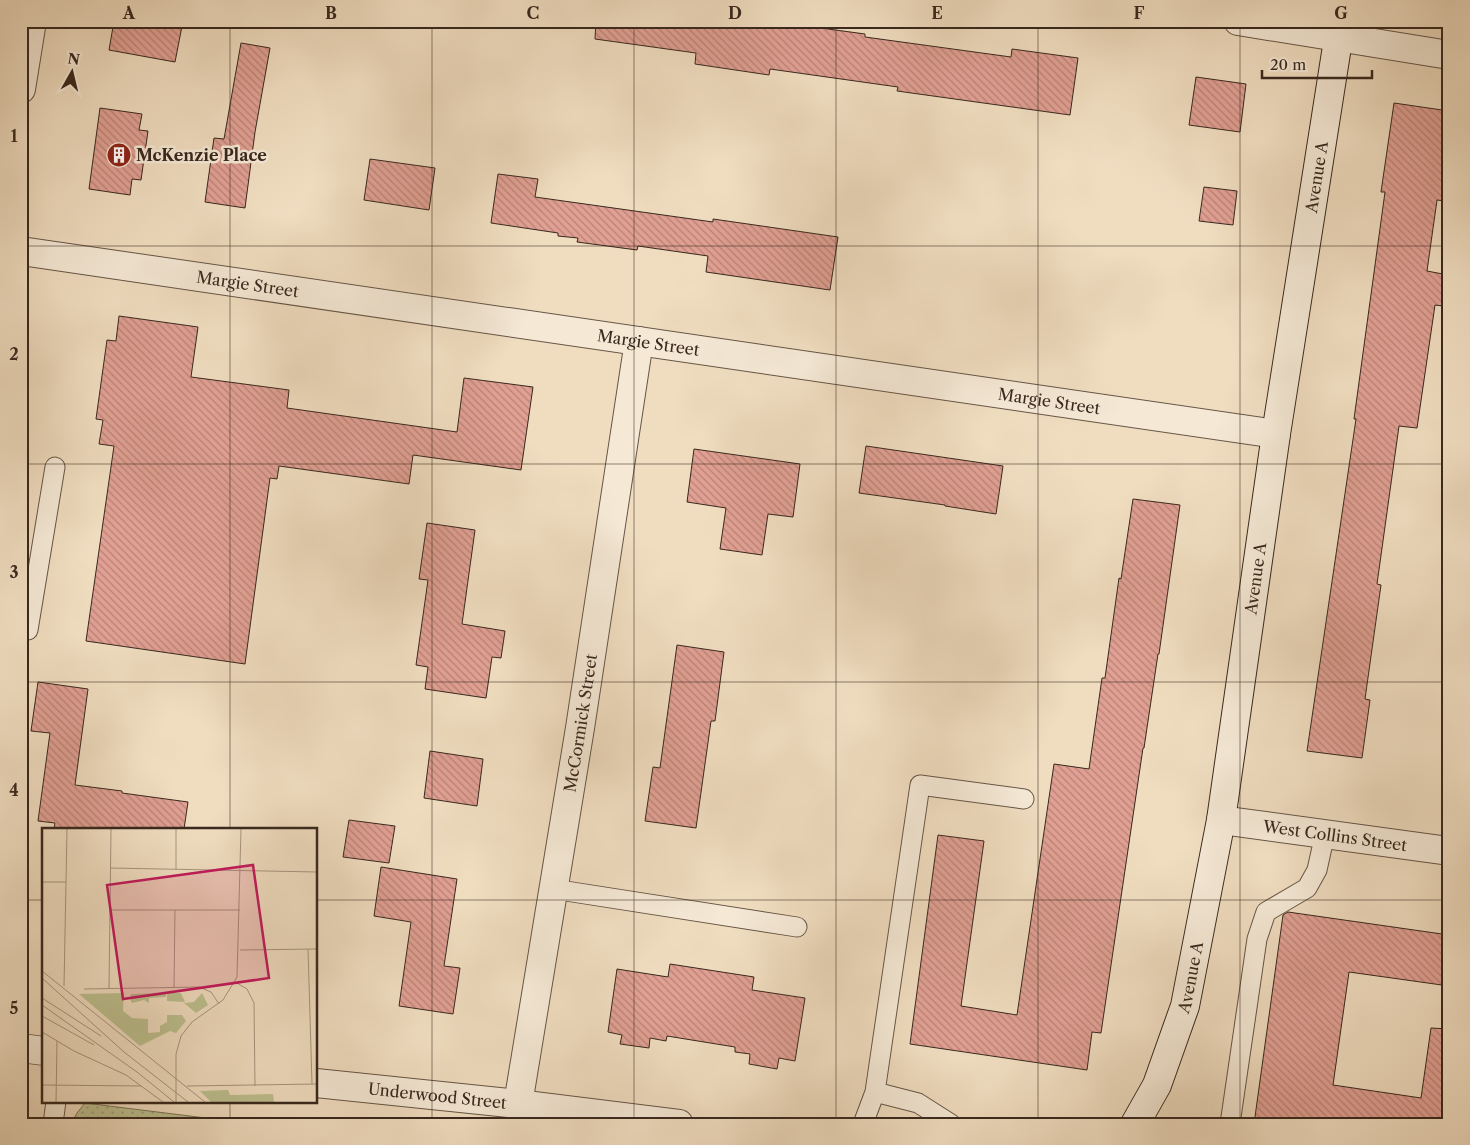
<svg xmlns="http://www.w3.org/2000/svg" width="1470" height="1145" font-family="'Libre Caslon Text',serif">
<style>
.grass{fill:url(#grass-dots);stroke:#7a7457}
.building{fill:url(#building-back-hatch);stroke:#38281e}
.lines{fill:none;stroke-linecap:round;stroke-linejoin:round}
.lane-casing{stroke:#665546;stroke-width:21}
.street-casing{stroke:#665546;stroke-width:30}
.secondary-casing{stroke:#38281e;stroke-width:30}
.lane{stroke:#f5e9d6;stroke-width:19}
.street{stroke:#f5e9d6;stroke-width:28}
.secondary{stroke:#f5e9d6;stroke-width:28}
.grid{fill:none;stroke:#38281e;stroke-width:1;stroke-opacity:0.55}
.labels{text-anchor:middle;stroke-width:5;stroke-linejoin:round;paint-order:stroke}
.poi-label{font-size:16px;font-weight:bold;fill:#38281e;stroke:#f5e9d6;text-anchor:start}
.street-label{font-size:16px;fill:#38281e;stroke:#f5e9d6}
.inset-road{fill:none;stroke:#a6957f;stroke-width:1}
.view{fill:#c2185b;fill-opacity:0.15;stroke:#c2185b;stroke-width:2.5}
.inset-edge{fill:none;stroke:#38281e;stroke-width:2.5}
.neatline{fill:none;stroke:#38281e;stroke-width:2}
.grid-label{font-size:16px;text-anchor:middle;font-weight:bold;fill:#38281e}
</style>
<defs>
<pattern id="grass-dots" width="8" height="8" patternUnits="userSpaceOnUse" patternTransform="scale(1.25)"><rect width="8" height="8" fill="#bdc090"/><path d="M2 2h.1M6 6h.1" fill="none" stroke="#9b9c75" stroke-width="1.8" stroke-linecap="round"/></pattern>
<pattern id="building-back-hatch" width="6" height="6" patternUnits="userSpaceOnUse" patternTransform="scale(1.25)"><rect width="6" height="6" fill="#e1a093"/><path d="M-1 5l2 2M0 0l6 6M5-1l2 2" fill="none" stroke="#b78277"/></pattern>
</defs>
<rect width="100%" height="100%" fill="#f0ddc0"/>
<filter id="stains"><feTurbulence type="fractalNoise" baseFrequency=".004" numOctaves="4"/><feColorMatrix values="0 0 0 0 .2 0 0 0 0 .09 0 0 0 0 .02 0 0 0 .5 -.17"/></filter>
<radialGradient id="worn" r=".72"><stop offset=".6" stop-color="#630" stop-opacity="0"/><stop offset="1" stop-color="#630" stop-opacity=".3"/></radialGradient>
<path class="grass" d="M 85,1103 L 254,1124 L 71,1124 L 77,1113 Z"/>
<path class="building" d="M 114,21 L 183,21 L 175,62 L 109,50 Z
M 596,21 L 769,21 L 865,34 L 865,37 L 1011,57 L 1012,49 L 1078,58 L 1070,115 L 897,91 L 898,87 L 770,69 L 769,75 L 695,64 L 696,53 L 595,39 Z
M 241,43 L 270,48 L 255,132 L 245,208 L 205,202 L 214,138 L 224,139 Z
M 1196,77 L 1246,84 L 1240,132 L 1189,125 Z
M 1394,103 L 1449,111 L 1449,171 L 1445,201 L 1437,200 L 1427,271 L 1448,275 L 1443,306 L 1435,305 L 1417,428 L 1399,426 L 1377,584 L 1381,585 L 1365,699 L 1370,700 L 1362,758 L 1307,751 L 1356,419 L 1354,419 L 1385,192 L 1381,192 Z
M 100,108 L 142,114 L 139,130 L 148,131 L 141,180 L 132,179 L 130,195 L 89,189 Z
M 370,159 L 435,168 L 429,210 L 364,200 Z
M 498,174 L 538,179 L 535,197 L 713,222 L 713,219 L 838,237 L 830,290 L 706,272 L 708,256 L 638,246 L 637,250 L 577,242 L 578,238 L 558,236 L 558,233 L 491,223 Z
M 1204,187 L 1237,191 L 1233,225 L 1199,221 Z
M 119,316 L 198,327 L 191,377 L 289,390 L 287,408 L 457,432 L 464,378 L 533,387 L 521,470 L 413,455 L 409,484 L 279,466 L 277,479 L 270,478 L 245,664 L 86,641 L 114,446 L 99,444 L 103,420 L 96,419 L 107,340 L 116,341 Z
M 866,446 L 1003,466 L 996,514 L 945,506 L 945,505 L 859,493 Z
M 694,449 L 800,464 L 793,517 L 768,514 L 762,555 L 720,549 L 726,508 L 687,502 Z
M 1133,499 L 1180,505 L 1159,654 L 1158,654 L 1144,748 L 1143,748 L 1101,1033 L 1092,1032 L 1087,1070 L 910,1044 L 938,835 L 984,841 L 961,1006 L 1017,1015 L 1054,764 L 1089,769 L 1102,678 L 1105,678 L 1119,578 L 1121,579 Z
M 427,523 L 475,530 L 462,624 L 505,631 L 501,658 L 492,657 L 486,698 L 425,689 L 428,667 L 416,665 L 428,580 L 419,579 Z
M 677,645 L 724,652 L 715,721 L 711,721 L 696,828 L 645,821 L 653,767 L 660,768 Z
M 38,682 L 88,689 L 75,785 L 122,791 L 122,793 L 188,802 L 184,829 L 54,829 L 55,823 L 38,821 L 50,733 L 31,731 Z
M 430,751 L 483,759 L 477,806 L 424,798 Z
M 349,820 L 395,826 L 389,863 L 343,857 Z
M 381,867 L 457,879 L 444,966 L 460,968 L 453,1014 L 399,1006 L 411,922 L 374,916 Z
M 1288,912 L 1449,935 L 1449,986 L 1349,972 L 1333,1085 L 1421,1098 L 1431,1028 L 1449,1029 L 1449,1124 L 1254,1124 L 1283,915 Z
M 670,964 L 754,977 L 752,990 L 805,998 L 795,1061 L 779,1058 L 777,1069 L 749,1064 L 750,1054 L 735,1052 L 735,1047 L 667,1036 L 666,1041 L 650,1038 L 649,1048 L 620,1044 L 622,1035 L 608,1032 L 617,969 L 668,977 Z"/>
<g class="lines">
<defs>
<path id="lane" d="M 28,630 L 55,467
M 553,889 L 797,927
M 875,1092 L 918,1103 L 951,1124
M 53,1124 L 56,1101
M 863,1124 L 875,1092 L 920,785 L 1024,799
M 1230,1124 L 1257,939 L 1266,912 L 1307,888 L 1317,870 L 1325,834"/>
<g id="street">
<path d="M 1238,21 L 1449,55"/>
<path d="M 21,89 L 32,21"/>
<path id="s1" d="M 21,251 L 1276,434"/>
<path id="s2" d="M 1221,820 L 1449,851"/>
<path d="M 21,1048 L 44,1051"/>
<path id="s3" d="M 316,1083 L 518,1104 L 679,1124"/>
<path id="s4" d="M 518,1104 L 580,728 L 639,341"/>
</g>
<g id="secondary">
<path id="s5" d="M 1135,1124 L 1157,1085 L 1185,1006 L 1221,820 L 1276,434 L 1341,21"/>
</g>
</defs>
<use href="#lane" class="lane-casing"/>
<use href="#street" class="street-casing"/>
<use href="#secondary" class="secondary-casing"/>
<use href="#lane" class="lane"/>
<use href="#street" class="street"/>
<use href="#secondary" class="secondary"/>
</g>
<path class="grid" d="M 230,21 L 230,829M 432,21 L 432,1124M 634,21 L 634,1124M 836,21 L 836,1124M 1038,21 L 1038,1124M 1240,21 L 1240,1124M 21,246 L 1449,246M 21,464 L 1449,464M 21,682 L 1449,682M 21,900 L 44,900M 316,900 L 1449,900M 230,1101 L 230,1124"/>
<defs>
<symbol id="building-disc" viewBox="-11 -11 22 22"><circle r="9.5" fill="#8f2418" stroke="#f5e9d6"/><path d="M-4-6H4V6H1V3H-1V6H-4ZM-2.5-4.3h1.7v1.8h-1.7ZM.8-4.3h1.7v1.8H.8ZM-2.5-1h1.7V.8h-1.7ZM.8-1h1.7V.8H.8Z" fill="#fff"/></symbol>
</defs>
<g fill-rule="evenodd">
<use href="#building-disc" x="105" y="141" width="28" height="28"/>
</g>
<g class="labels">
<g class="poi-label">
<text x="136" y="161">McKenzie Place</text>
</g>
<g class="street-label">
<text dy="6" stroke="none"><textPath href="#s5" startOffset="968">Avenue A</textPath></text>
<text dy="6" stroke="none"><textPath href="#s1" startOffset="229">Margie Street</textPath></text>
<text dy="6" stroke="none"><textPath href="#s1" startOffset="634">Margie Street</textPath></text>
<text dy="6" stroke="none"><textPath href="#s1" startOffset="1039">Margie Street</textPath></text>
<text dy="6" stroke="none"><textPath href="#s5" startOffset="562">Avenue A</textPath></text>
<text dy="6" stroke="none"><textPath href="#s4" startOffset="386">McCormick Street</textPath></text>
<text dy="6" stroke="none"><textPath href="#s2" startOffset="115">West Collins Street</textPath></text>
<text dy="6" stroke="none"><textPath href="#s5" startOffset="158">Avenue A</textPath></text>
<text dy="6" stroke="none"><textPath href="#s3" startOffset="122">Underwood Street</textPath></text>
</g>
</g>
<g transform="translate(42 828)">
<rect width="275" height="275" fill="#f0ddc0"/>
<path d="M 82,165 L 81,183 L 90,190 L 106,191 L 106,205 L 118,204 L 118,198 L 125,194 L 125,187 L 140,187 L 144,193 L 134,205 L 128,203 L 98,218 L 37,166 ZM 124,165 L 124,169 L 107,170 L 107,175 L 102,172 L 90,175 L 88,171 L 89,166 ZM 125,165 L 139,165 L 143,174 L 125,173 ZM 160,165 L 166,177 L 154,185 L 142,175 L 152,174 ZM 186,262 L 188,267 L 231,266 L 232,274 L 169,274 L 158,263 Z" fill="#bdc090"/>
<path class="inset-road" d="M 68,40 L 275,44M 134,41 L 134,1M 0,54 L 24,54M 68,82 L 198,82M 266,121 L 270,256M 198,122 L 275,121M 0,143 L 163,274M 0,150 L 82,224 L 146,274M 193,154 L 205,161 L 212,175 L 213,258M 22,158 L 25,1M 132,160 L 133,82M 42,161 L 157,159 L 169,164 L 177,176M 67,161 L 69,1M 0,170 L 59,208M 0,177 L 95,244 L 132,274M 0,188 L 52,217M 0,204 L 32,223 L 84,247 L 121,274M 0,257 L 99,258M 145,258 L 275,256M 14,274 L 15,213M 134,274 L 134,226 L 139,208 L 150,194 L 181,172 L 195,149 L 199,1"/>
<path class="view" d="M 211,37 L 227,150 L 81,171 L 65,57 Z"/>
<rect width="275" height="275" class="inset-edge"/>
</g>
<rect width="1470" height="1145" fill="none" stroke="#f0ddc0" stroke-width="55"/>
<g transform="translate(72 72) rotate(8)" stroke="#f5e9d6" stroke-width="4" paint-order="stroke">
<path d="M0-4L9 19L0 12L-9 19Z" fill="#38281e"/>
<text y="-8" font-size="14" font-weight="bold" text-anchor="middle" fill="#38281e">N</text>
</g>
<path d="M1262 70v8h110v-8" fill="none" stroke="#38281e" stroke-width="2.5"/>
<text x="1270" y="70" font-size="15" fill="#38281e" stroke="#f5e9d6" stroke-width="4" paint-order="stroke">20 m</text>
<rect x="28" y="28" width="1414" height="1090" class="neatline"/>
<g class="grid-label">
<text x="129" y="19">A</text>
<text x="331" y="19">B</text>
<text x="533" y="19">C</text>
<text x="735" y="19">D</text>
<text x="937" y="19">E</text>
<text x="1139" y="19">F</text>
<text x="1341" y="19">G</text>
<text x="14" y="142">1</text>
<text x="14" y="360">2</text>
<text x="14" y="578">3</text>
<text x="14" y="796">4</text>
<text x="14" y="1014">5</text>
</g>
<rect width="100%" height="100%" filter="url(#stains)"/>
<rect width="100%" height="100%" fill="url(#worn)"/>
</svg>
